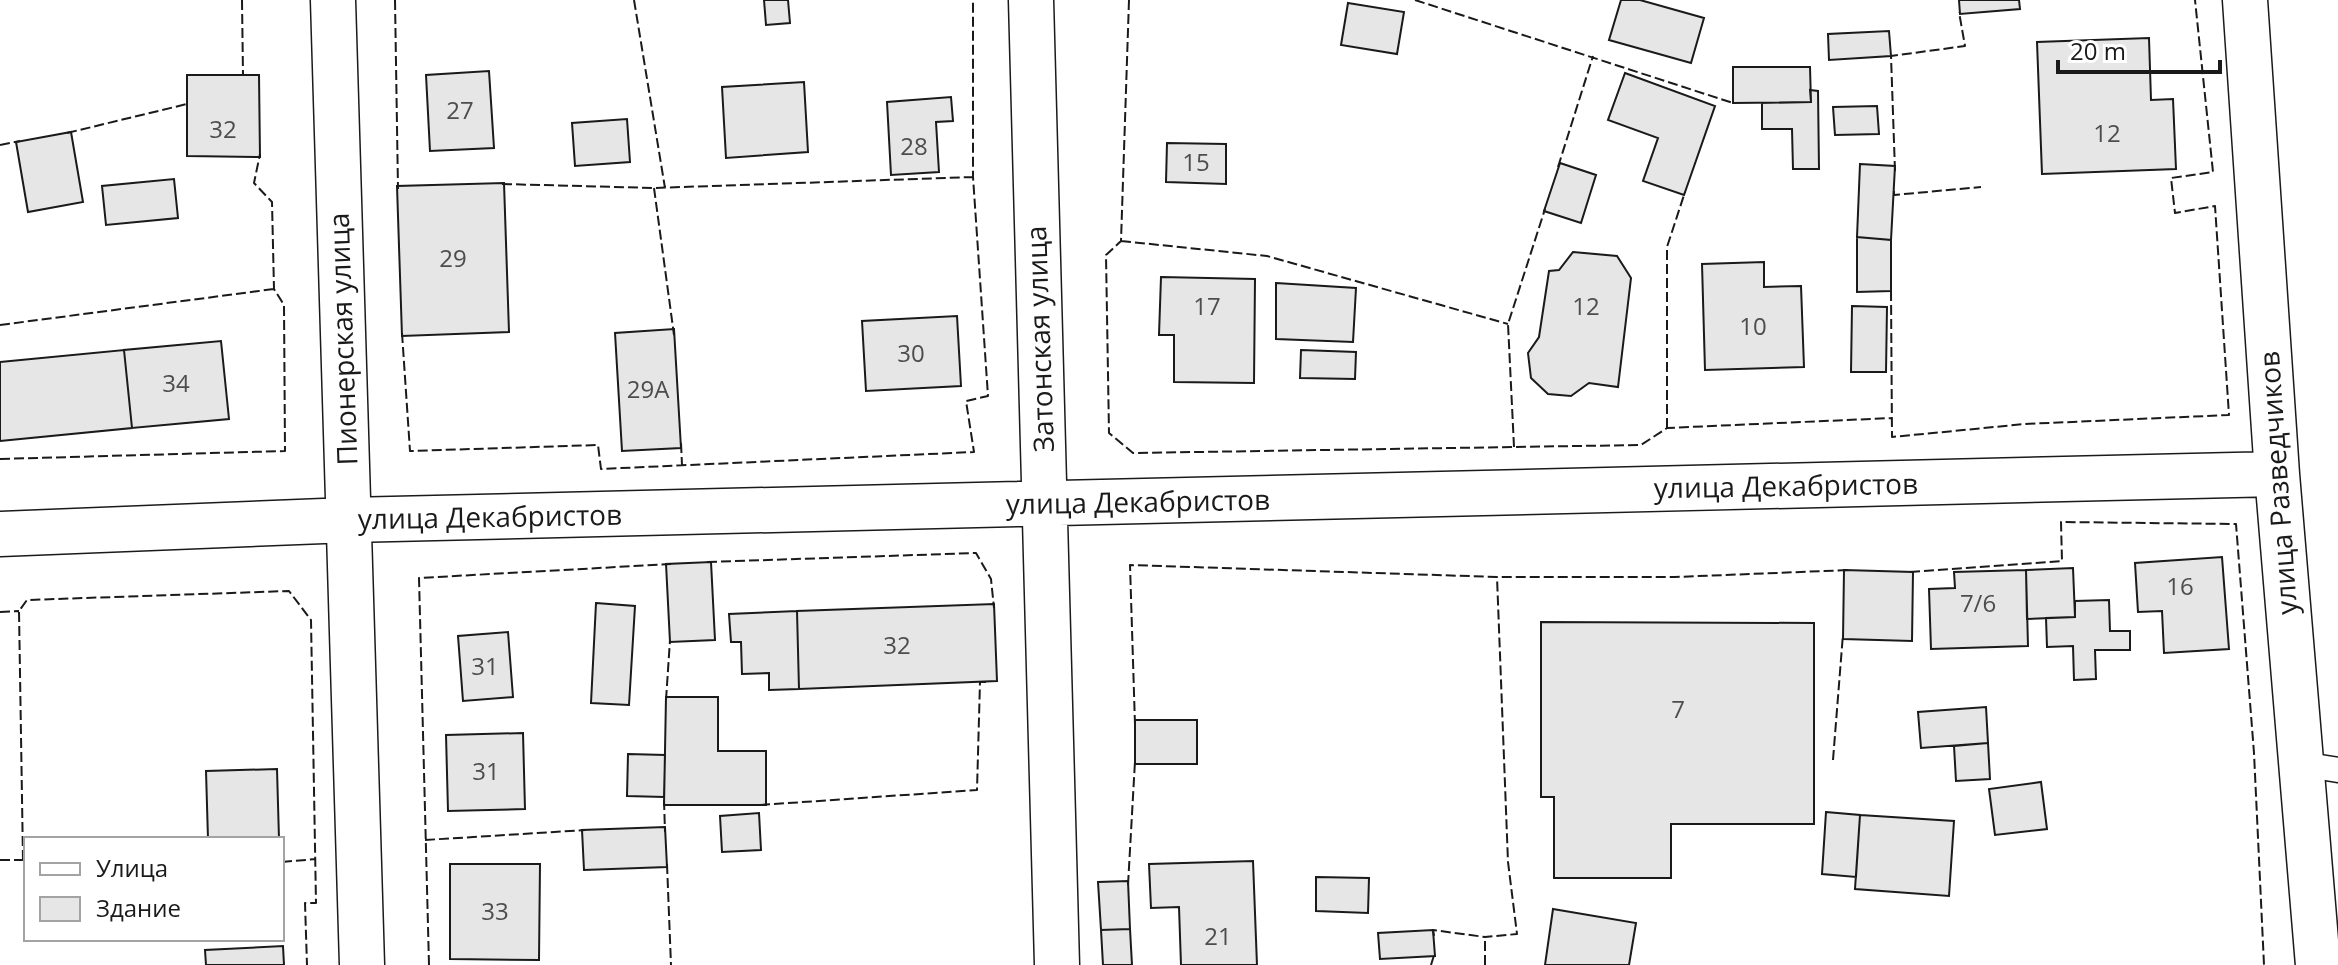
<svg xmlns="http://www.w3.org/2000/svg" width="2338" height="965" font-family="'Open Sans',sans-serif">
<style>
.building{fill:#e6e6e6;stroke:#1a1a1a;stroke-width:2}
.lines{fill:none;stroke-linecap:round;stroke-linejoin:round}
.lane-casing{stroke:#1a1a1a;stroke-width:27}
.street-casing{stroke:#1a1a1a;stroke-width:47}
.lane{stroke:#fff;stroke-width:24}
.street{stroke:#fff;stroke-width:44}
.fence{stroke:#1a1a1a;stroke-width:2;stroke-dasharray:10 4;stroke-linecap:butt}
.labels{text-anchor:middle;stroke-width:6;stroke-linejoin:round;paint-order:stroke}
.number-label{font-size:24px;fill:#4d4d4d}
.street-label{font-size:28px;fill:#1a1a1a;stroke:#fff}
</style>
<rect width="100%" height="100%" fill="#fff"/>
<path class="building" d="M 764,0 L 788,0 L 790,23 L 766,25 Z
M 1621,0 L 1640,0 L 1704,18 L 1691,63 L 1609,40 Z
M 1959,0 L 2019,0 L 2020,9 L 1960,14 Z
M 1348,3 L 1404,12 L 1397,54 L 1341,45 Z
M 1889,31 L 1891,56 L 1829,60 L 1828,34 Z
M 2149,38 L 2151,100 L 2173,99 L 2176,169 L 2042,174 L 2037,42 Z
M 1733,67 L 1810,67 L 1811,102 L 1733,103 Z
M 489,71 L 494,148 L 430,151 L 426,75 Z
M 1625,73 L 1715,106 L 1684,195 L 1643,181 L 1658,138 L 1608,120 Z
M 187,75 L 259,75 L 260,157 L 187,156 Z
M 804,82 L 808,152 L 726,158 L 722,87 Z
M 1810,90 L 1818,91 L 1819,169 L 1793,169 L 1792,129 L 1762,129 L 1762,103 L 1811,102 Z
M 951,97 L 953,121 L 936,122 L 939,172 L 891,175 L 887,102 Z
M 1877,106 L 1879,134 L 1835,135 L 1833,107 Z
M 627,119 L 630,162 L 575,166 L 572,123 Z
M 71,132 L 83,202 L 28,212 L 16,142 Z
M 1167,143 L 1226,144 L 1226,184 L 1166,182 Z
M 1560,163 L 1596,175 L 1581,223 L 1544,211 Z
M 1860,164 L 1895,166 L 1891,240 L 1857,237 Z
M 174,179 L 178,218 L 106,225 L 102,186 Z
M 504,183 L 509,332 L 402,336 L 397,186 Z
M 1857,237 L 1891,240 L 1891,291 L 1857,292 Z
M 1573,252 L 1617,256 L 1631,278 L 1618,387 L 1589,383 L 1571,396 L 1548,394 L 1531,378 L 1528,353 L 1539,337 L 1549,271 L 1559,270 Z
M 1764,262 L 1764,287 L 1801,286 L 1804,367 L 1705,370 L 1702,264 Z
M 1161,277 L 1255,279 L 1254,383 L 1174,382 L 1174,335 L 1159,335 Z
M 1276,283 L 1356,288 L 1353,342 L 1276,339 Z
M 1852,306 L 1887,307 L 1886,372 L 1851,372 Z
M 957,316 L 961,386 L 866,391 L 862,321 Z
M 674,329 L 681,448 L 622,451 L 615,333 Z
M 221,341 L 229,419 L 132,428 L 124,350 Z
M 124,350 L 132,428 L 0,441 L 0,362 Z
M 1301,350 L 1356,352 L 1355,379 L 1300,378 Z
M 2222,557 L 2229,649 L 2164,653 L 2162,611 L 2138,612 L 2135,563 Z
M 711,562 L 715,640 L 670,642 L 666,564 Z
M 2073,568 L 2075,617 L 2027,619 L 2026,570 Z
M 1844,570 L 1913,572 L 1912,641 L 1843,639 Z
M 2026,570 L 2028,646 L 1931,649 L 1929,589 L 1955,588 L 1954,572 Z
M 2109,600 L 2110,631 L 2130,631 L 2130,650 L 2095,650 L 2096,679 L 2074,680 L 2073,646 L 2047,647 L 2046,618 L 2075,617 L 2075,601 Z
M 596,603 L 635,606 L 629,705 L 591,703 Z
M 994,604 L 997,681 L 799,689 L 797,611 Z
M 797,611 L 799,689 L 769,690 L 769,673 L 742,674 L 741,642 L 731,642 L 729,614 Z
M 1541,622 L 1814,623 L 1814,824 L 1671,824 L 1671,878 L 1554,878 L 1554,797 L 1541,797 Z
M 508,632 L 513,697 L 463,701 L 458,636 Z
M 666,697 L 718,697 L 718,751 L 766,751 L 766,805 L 664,805 Z
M 1986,707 L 1988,743 L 1921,748 L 1918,712 Z
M 1135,720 L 1197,720 L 1197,764 L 1135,764 Z
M 523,733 L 525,809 L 448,811 L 446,735 Z
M 1988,743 L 1990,779 L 1956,781 L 1954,746 Z
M 628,754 L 665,755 L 664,797 L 627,796 Z
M 277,769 L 279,839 L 208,839 L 206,771 Z
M 2041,782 L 2047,829 L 1995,835 L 1989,789 Z
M 1826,812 L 1860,815 L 1856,877 L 1822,874 Z
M 759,813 L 761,850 L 722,852 L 720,816 Z
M 1860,815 L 1954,821 L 1949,896 L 1855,889 Z
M 665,827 L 667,867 L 584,870 L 582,830 Z
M 1253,861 L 1257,965 L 1181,965 L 1179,907 L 1151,908 L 1149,864 Z
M 450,864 L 540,864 L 539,960 L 450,959 Z
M 1316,877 L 1369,878 L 1368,913 L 1316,911 Z
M 1128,881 L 1130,929 L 1101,930 L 1098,882 Z
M 1553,909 L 1636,923 L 1629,965 L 1545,965 Z
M 1130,929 L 1132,965 L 1103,965 L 1101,930 Z
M 1433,930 L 1435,956 L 1380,959 L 1378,933 Z
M 283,946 L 284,965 L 206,965 L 205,950 Z"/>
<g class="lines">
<defs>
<path id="lane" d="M 2301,764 L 2338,770"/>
<path id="street" d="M 333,0 L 362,965
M 1031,0 L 1057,965
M 2245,0 L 2277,474 L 2318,965
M 0,534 L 349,520 L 2277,474"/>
</defs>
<use href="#lane" class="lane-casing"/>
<use href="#street" class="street-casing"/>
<use href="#lane" class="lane"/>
<use href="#street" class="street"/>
<path class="fence" d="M 242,0 L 243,75
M 395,0 L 398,189
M 634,0 L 665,188
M 1129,0 L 1121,241 L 1106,255 L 1109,433 L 1133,453 L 1641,445 L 1667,428 L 1892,418
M 1415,0 L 1733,103
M 67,133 L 187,104 L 187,99
M 0,145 L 20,141
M 1558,167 L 1593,56
M 1895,171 L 1891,56 L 1965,46 L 1959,12
M 502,184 L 654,188 L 973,177
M 654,188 L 674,335
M 1894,191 L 1894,195 L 1981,187
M 1121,241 L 1267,256 L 1508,324
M 1891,291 L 1892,437 L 2025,424 L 2229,415 L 2215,206 L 2175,213 L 2171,178 L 2213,172 L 2195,0
M 0,325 L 274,289
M 402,333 L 410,451 L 598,445 L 601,469 L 974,452 L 966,401 L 988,396 L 973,177 L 973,0
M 1667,428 L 1667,247 L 1685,192
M 681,443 L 682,465
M 1514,447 L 1508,324 L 1545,209
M 0,459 L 285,451 L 284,305 L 274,289 L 272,202 L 254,183 L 260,154
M 707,562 L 976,553 L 991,579 L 994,608
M 1910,572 L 2062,561 L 2061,522 L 2236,524 L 2254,753 L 2264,965
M 0,612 L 19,611
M 666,700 L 670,640
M 1135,725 L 1130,565 L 1497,577 L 1675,577 L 1850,570
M 1833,760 L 1843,634
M 664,800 L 665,832
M 760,805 L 977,790 L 980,682 L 986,682
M 425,840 L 585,830
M 0,860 L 24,860
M 23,860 L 19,611 L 27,600 L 289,591 L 311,620 L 316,903 L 305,903 L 307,965
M 282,862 L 316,859
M 667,864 L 671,965
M 1128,885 L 1135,761
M 1434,936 L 1433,930 L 1485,937 L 1517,934 L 1508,862 L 1497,577
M 429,965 L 419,578 L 671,564
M 1431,965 L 1435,952
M 1485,965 L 1485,937"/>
</g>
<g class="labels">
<g class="number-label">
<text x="460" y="119">27</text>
<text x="223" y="138">32</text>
<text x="2107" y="142">12</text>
<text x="914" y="155">28</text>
<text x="1196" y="171">15</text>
<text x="453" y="267">29</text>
<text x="1207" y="315">17</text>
<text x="1586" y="315">12</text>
<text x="1753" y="335">10</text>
<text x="911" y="362">30</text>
<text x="176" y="392">34</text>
<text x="648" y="398">29А</text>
<text x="2180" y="595">16</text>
<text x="1978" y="612">7/6</text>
<text x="897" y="654">32</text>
<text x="485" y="675">31</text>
<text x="1678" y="718">7</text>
<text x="486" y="780">31</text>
<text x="495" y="920">33</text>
<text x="1218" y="945">21</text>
</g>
<g class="street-label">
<text transform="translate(343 339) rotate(-92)" y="10">Пионерская улица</text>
<text transform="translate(1040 339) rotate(-92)" y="10">Затонская улица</text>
<text transform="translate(2278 483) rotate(-94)" y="10">улица Разведчиков</text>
<text transform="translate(1786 486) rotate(-1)" y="10">улица Декабристов</text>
<text transform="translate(1138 502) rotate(-1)" y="10">улица Декабристов</text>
<text transform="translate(490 517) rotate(-1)" y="10">улица Декабристов</text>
</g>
</g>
<rect x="24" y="837" width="260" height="104" fill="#ffffff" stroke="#a3a3a3" stroke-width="2"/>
<rect x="40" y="863" width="40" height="12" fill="#ffffff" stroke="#a3a3a3" stroke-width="2"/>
<text x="96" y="877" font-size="24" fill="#1a1a1a">Улица</text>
<rect x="40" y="897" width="40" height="24" fill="#e6e6e6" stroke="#a3a3a3" stroke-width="2"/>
<text x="96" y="917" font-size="24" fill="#1a1a1a">Здание</text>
<path d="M2058 60v12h162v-12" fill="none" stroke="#1a1a1a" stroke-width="4"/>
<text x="2070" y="60" font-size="24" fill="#1a1a1a" stroke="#ffffff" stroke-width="6" paint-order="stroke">20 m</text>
</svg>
